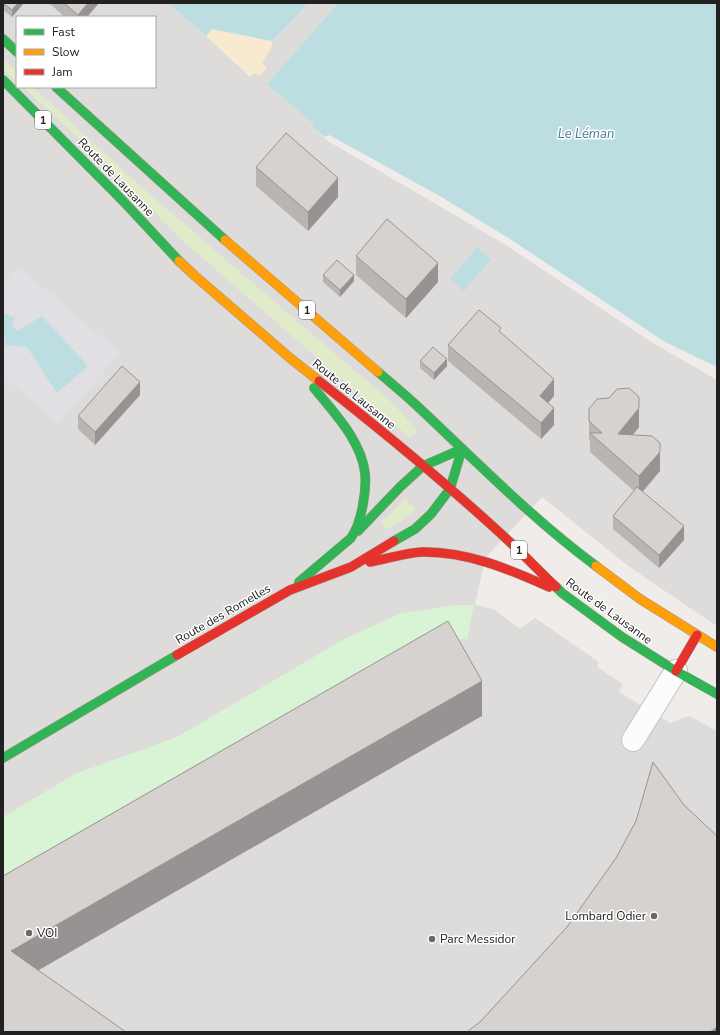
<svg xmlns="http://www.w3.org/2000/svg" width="720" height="1035" font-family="'Nunito Sans',sans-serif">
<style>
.residential{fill:#dedcdb;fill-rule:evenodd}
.grass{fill:#e0ebc9}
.sand{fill:#f8eace}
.park{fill:#d9f4d5}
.plaza{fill:#e0e0e4}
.water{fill:#bddee1}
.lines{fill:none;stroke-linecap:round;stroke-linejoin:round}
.street-casing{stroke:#c6c5c4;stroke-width:24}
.fast-casing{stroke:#a69785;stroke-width:10}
.slow-casing{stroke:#a69785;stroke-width:10}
.jam-casing{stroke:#a69785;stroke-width:10}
.street{stroke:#fdfcfc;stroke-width:22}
.fast{stroke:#30b455;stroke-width:9}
.slow{stroke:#ff9f0a;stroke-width:9}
.jam{stroke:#e5322d;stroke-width:9}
.wall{fill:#b8b5b3}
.shaded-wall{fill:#969392}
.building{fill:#d6d2d0;stroke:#969392}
.poi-dot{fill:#696867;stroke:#fff;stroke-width:1.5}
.labels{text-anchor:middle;stroke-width:3;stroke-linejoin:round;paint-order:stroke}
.shield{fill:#fff;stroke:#646464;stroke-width:1}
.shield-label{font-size:11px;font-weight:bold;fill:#212121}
.street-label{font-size:12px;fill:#212121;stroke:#fff}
.poi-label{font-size:12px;fill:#212121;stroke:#fff;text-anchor:start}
.water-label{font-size:13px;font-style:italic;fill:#42799a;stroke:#fff}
</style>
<rect width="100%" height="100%" fill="#efece9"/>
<path class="residential" d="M 3,3 L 168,3 L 206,36 L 212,29 L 272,41 L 309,3 L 338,3 L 267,84 L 313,124 L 312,127 L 328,141 L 506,245 L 653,343 L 717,380 L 717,626 L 681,602 L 627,565 L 542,497 L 486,557 L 475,604 L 495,610 L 520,629 L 535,618 L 599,662 L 597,667 L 623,684 L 619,692 L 670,723 L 689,716 L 717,731 L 717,1032 L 3,1032 ZM 17,17 L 155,17 L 155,87 L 17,87 Z"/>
<path class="grass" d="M 3,59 L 17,72 L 17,82 L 3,69 Z
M 23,87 L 33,87 L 131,178 L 390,401 L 400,411 L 417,431 L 410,438 L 331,370 L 182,240 L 102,160 Z
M 405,499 L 416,509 L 402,520 L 386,530 L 381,522 Z"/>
<path class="sand" d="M 212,29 L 272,41 L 271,48 L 262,63 L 267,68 L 260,76 L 254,73 L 250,77 L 206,36 Z"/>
<path class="park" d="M 456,605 L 474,605 L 467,639 L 447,639 L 3,880 L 3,817 L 75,774 L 177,737 L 348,637 L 402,613 Z"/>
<path class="plaza" d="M 18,266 L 120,353 L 58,424 L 3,376 L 3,338 L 12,339 L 5,345 L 27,347 L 57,393 L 17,331 L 12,326 L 15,318 L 3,313 L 3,282 Z"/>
<path class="water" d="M 168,3 L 309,3 L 272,41 L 212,29 L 206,36 Z
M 338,3 L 717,3 L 717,367 L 665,342 L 510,239 L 438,195 L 329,135 L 325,137 L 312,127 L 313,124 L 267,84 Z
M 477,247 L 491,259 L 464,291 L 450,279 Z
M 3,313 L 15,318 L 12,326 L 17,331 L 42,316 L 88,366 L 57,393 L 27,347 L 5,345 L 5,339 L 12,339 L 3,338 Z"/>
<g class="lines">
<defs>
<path id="street" d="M 633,740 L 676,671"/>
<path id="fast" d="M 3,39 L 17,52
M 3,80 L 124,202 L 179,261
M 56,87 L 225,240
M 378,372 C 390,382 403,393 415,404 C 474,459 531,518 596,566
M 358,531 L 400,487 L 423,466 L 462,449
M 394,541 L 415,529 L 431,514 L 450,489 L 462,449
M 299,582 L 351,538 C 358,528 361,516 363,504 C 365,494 366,484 365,473 C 361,440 334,413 314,388
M 556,587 L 562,593 L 622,637 L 676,671 L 717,694
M 3,758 L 177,655"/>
<path id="slow" d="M 225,240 L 378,372
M 179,261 L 195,276 L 290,358 L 319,381
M 596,566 L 640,599 L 717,647"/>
<path id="jam" d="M 319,381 C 385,433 451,487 512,544 C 527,558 541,573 556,587
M 370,562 C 387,559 404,553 422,552 C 466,551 509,569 549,587
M 177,655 L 290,590 L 351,567 L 394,541
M 676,671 L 697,635"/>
</defs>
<use href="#street" class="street-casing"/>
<use href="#fast" class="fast-casing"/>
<use href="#slow" class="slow-casing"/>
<use href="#jam" class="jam-casing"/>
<use href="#street" class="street"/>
<use href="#fast" class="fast"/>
<use href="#slow" class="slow"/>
<use href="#jam" class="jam"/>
</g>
<path class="wall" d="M 3,3 L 24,3 L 12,17 L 3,10 Z
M 49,3 L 99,3 L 87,17 L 65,17 Z
M 256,167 L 338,197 L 308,231 L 256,186 Z
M 356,256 L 438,282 L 406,318 L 356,275 Z
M 323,275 L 354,281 L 340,297 L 323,282 Z
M 501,333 L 554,396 L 548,403 L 554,425 L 541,439 L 448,361 L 448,345 Z
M 420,361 L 447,366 L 434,380 L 420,368 Z
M 140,395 L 95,445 L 78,429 L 78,416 Z
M 589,409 L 639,427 L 633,435 L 660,443 L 660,471 L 643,492 L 684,540 L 659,568 L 613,529 L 613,516 L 634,491 L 590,452 L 590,441 L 589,440 Z"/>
<path class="shaded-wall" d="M 18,3 L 24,3 L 12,17 L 12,10 Z
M 88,3 L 99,3 L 87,17 L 78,17 L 78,15 Z
M 338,178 L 338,197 L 308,231 L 308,212 Z
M 438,263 L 438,282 L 406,318 L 406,299 Z
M 354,275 L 354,281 L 340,297 L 340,290 Z
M 447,359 L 447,366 L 434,380 L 434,373 Z
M 554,379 L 554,396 L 540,412 L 540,396 Z
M 140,382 L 140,395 L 95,445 L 95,432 Z
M 554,408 L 554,425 L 541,439 L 541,423 Z
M 639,408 L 639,427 L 618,453 L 618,434 Z
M 660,452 L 660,471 L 639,495 L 639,476 Z
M 4,465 L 4,489 L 3,496 L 3,472 Z
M 684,526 L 684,540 L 659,568 L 659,555 Z
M 482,681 L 482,716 L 11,986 L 11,951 Z
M 717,1027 L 717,1032 L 710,1032 Z"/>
<path class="building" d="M 3,3 L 18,3 L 12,10 Z
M 64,3 L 88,3 L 78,15 Z
M 286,133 L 338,178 L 308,212 L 256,167 Z
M 387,219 L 438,263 L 406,299 L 356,256 Z
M 337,260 L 354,275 L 340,290 L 323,275 Z
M 479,310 L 501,328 L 499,331 L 554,379 L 540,396 L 554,408 L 541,423 L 448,345 Z
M 433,347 L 447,359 L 434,373 L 420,361 Z
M 122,366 L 140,382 L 95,432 L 78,416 Z
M 629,388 L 639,397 L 639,408 L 618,434 L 652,436 L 660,443 L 660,452 L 639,476 L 590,433 L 602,433 L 589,421 L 589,409 L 597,399 L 609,398 L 617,389 Z
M 637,487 L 684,526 L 659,555 L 613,516 Z
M 448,621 L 482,681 L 11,951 L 126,1032 L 3,1032 L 3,876 Z
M 653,762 L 684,805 L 717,836 L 717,1027 L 710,1032 L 467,1032 L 481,1021 L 567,927 L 616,858 L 636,821 Z"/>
<g class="poi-dot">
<circle cx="654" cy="916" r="4"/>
<circle cx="29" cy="933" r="4"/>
<circle cx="432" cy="939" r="4"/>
</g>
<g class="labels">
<g class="shield">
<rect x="35" y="111" width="16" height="18" rx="3"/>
<rect x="299" y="301" width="16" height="18" rx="3"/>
<rect x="511" y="541" width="16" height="18" rx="3"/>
</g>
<g class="shield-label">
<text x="43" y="124">1</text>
<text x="307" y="314">1</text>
<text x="519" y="554">1</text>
</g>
<g class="street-label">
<text transform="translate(116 177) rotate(46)" y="4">Route de Lausanne</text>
<text transform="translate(354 394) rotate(39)" y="4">Route de Lausanne</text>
<text transform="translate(609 611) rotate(36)" y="4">Route de Lausanne</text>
<text transform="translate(223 614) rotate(-30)" y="4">Route des Romelles</text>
</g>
<g class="poi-label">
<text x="646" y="920" text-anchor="end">Lombard Odier</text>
<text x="37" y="937">VOI</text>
<text x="440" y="943">Parc Messidor</text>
</g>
<g class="water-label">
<text x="586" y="138">Le Léman</text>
</g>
</g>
<rect width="720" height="1035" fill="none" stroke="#212121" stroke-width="8"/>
<rect x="16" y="16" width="140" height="72" fill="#ffffff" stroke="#a6a6a6"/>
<rect x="24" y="29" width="20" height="6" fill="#30b455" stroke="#a6a6a6"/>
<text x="52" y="36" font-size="12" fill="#212121">Fast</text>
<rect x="24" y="49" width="20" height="6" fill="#ff9f0a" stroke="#a6a6a6"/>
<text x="52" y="56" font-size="12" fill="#212121">Slow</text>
<rect x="24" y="69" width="20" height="6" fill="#e5322d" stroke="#a6a6a6"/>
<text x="52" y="76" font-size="12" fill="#212121">Jam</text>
</svg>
